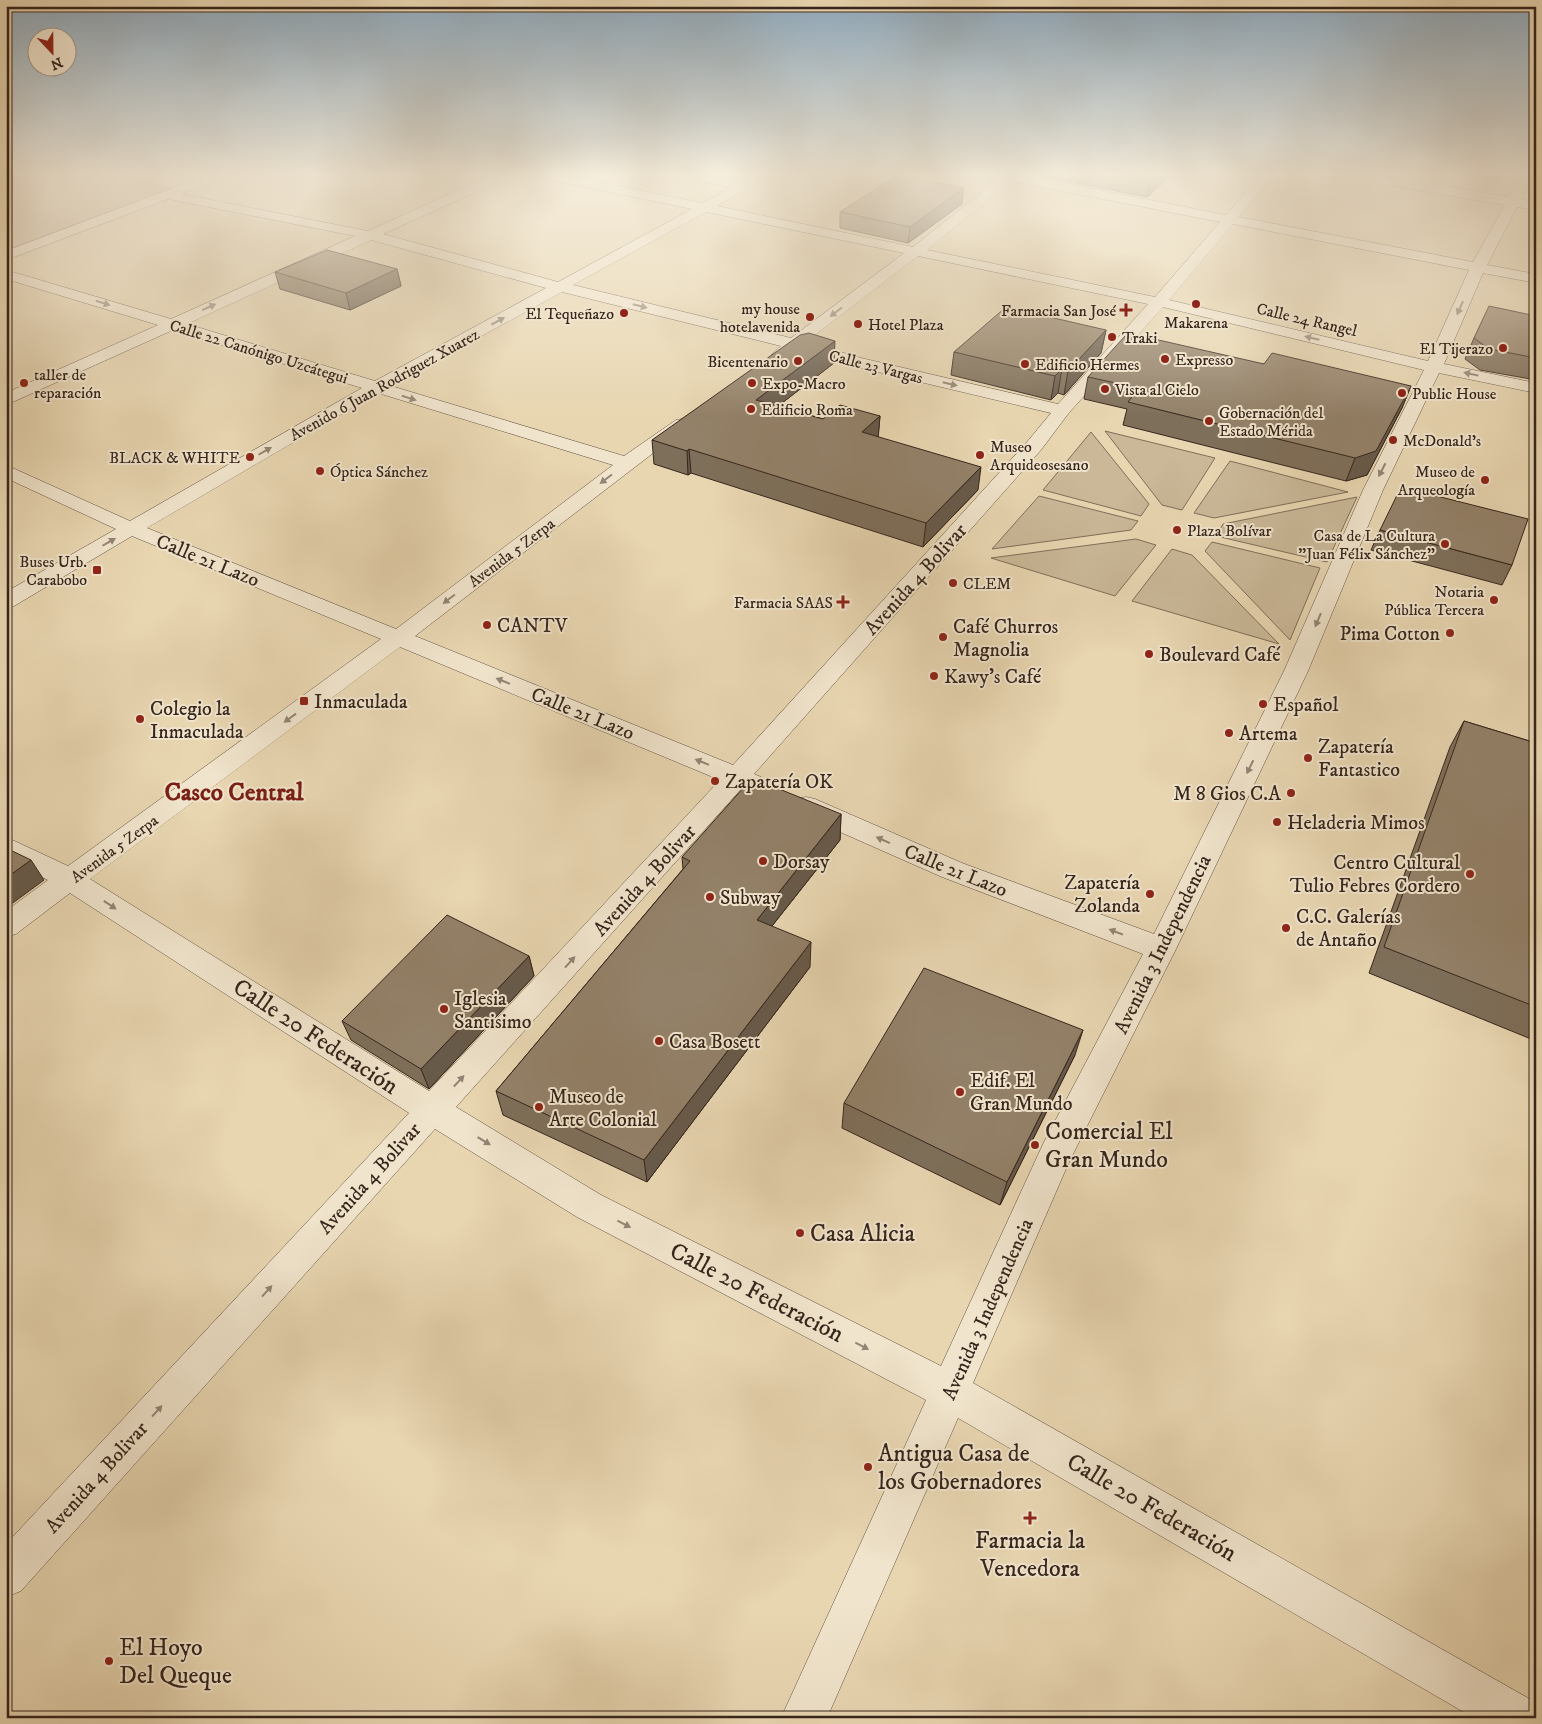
<svg xmlns="http://www.w3.org/2000/svg" width="1542" height="1724" font-family="'IM FELL DW Pica',serif">
<style>
.green{fill:#cab898;stroke:#806e5a}
.lines{fill:none;stroke-linecap:round;stroke-linejoin:round}
.minor-casing{stroke:#625141;stroke-width:1}
.minor{fill:#f0e4cc;fill-rule:evenodd}
.wall{fill:#7e6f5a;stroke:#36251c}
.shaded-wall{fill:#675a4a;stroke:#36251c}
.building{fill:#938169;stroke:#36251c}
.oneway{fill:#938474}
.poi-dot{fill:#8f2418;stroke:#f0e4cc;stroke-width:2}
.labels{text-anchor:middle;stroke-width:4;stroke-linejoin:round;paint-order:stroke}
.far-poi-label{font-size:16px;fill:#36251c;stroke:#f0e4cc;text-anchor:start}
.far-street-label{font-size:16px;fill:#36251c;stroke:#f0e4cc}
.street-label{font-size:20px;fill:#36251c;stroke:#f0e4cc}
.poi-label{font-size:20px;fill:#36251c;stroke:#f0e4cc;text-anchor:start}
.near-street-label{font-size:24px;fill:#36251c;stroke:#f0e4cc}
.near-poi-label{font-size:24px;fill:#36251c;stroke:#f0e4cc;text-anchor:start}
.district-label{font-size:25px;font-weight:bold;fill:#7a1f14;stroke:#f0e4cc}
</style>
<rect width="100%" height="100%" fill="#e8d6b1"/>
<filter id="stains"><feTurbulence type="fractalNoise" baseFrequency=".004" numOctaves="4"/><feColorMatrix values="0 0 0 0 .2 0 0 0 0 .09 0 0 0 0 .02 0 0 0 .5 -.17"/></filter>
<radialGradient id="worn" r=".72"><stop offset=".6" stop-color="#630" stop-opacity="0"/><stop offset="1" stop-color="#630" stop-opacity=".3"/></radialGradient>
<path class="green" d="M 6,174 L 116,174 L 173,189 L 6,253 Z
M 1105,431 L 1215,458 L 1182,510 L 1162,505 Z
M 1091,432 L 1149,504 L 1141,516 L 1043,490 Z
M 1230,461 L 1348,492 L 1214,518 L 1194,513 Z
M 1039,496 L 1138,521 L 1131,530 L 992,549 Z
M 1357,497 L 1327,562 L 1216,536 L 1223,524 Z
M 1136,539 L 1156,545 L 1115,596 L 991,558 Z
M 1212,542 L 1320,568 L 1290,640 L 1205,551 Z
M 1172,549 L 1192,555 L 1279,644 L 1132,601 Z"/>
<g class="lines">
<defs>
<path id="minor" d="M 210,174 L 228,174 L 227,177 L 181,194 L 368,231 L 493,174 L 510,174 L 509,177 L 383,234 L 558,282 L 692,209 L 541,178 L 535,174 L 560,174 L 702,203 L 730,188 L 685,177 L 684,174 L 705,174 L 740,183 L 756,174 L 772,174 L 717,206 L 913,247 L 998,179 L 989,177 L 988,174 L 1018,174 L 1226,215 L 1262,174 L 1275,174 L 1239,217 L 1473,262 L 1505,205 L 1347,178 L 1341,174 L 1370,174 L 1509,197 L 1522,174 L 1534,174 L 1521,199 L 1536,202 L 1536,210 L 1517,207 L 1487,265 L 1536,274 L 1536,283 L 1483,273 L 1444,364 L 1536,383 L 1536,393 L 1439,373 L 1383,490 L 1308,671 L 1176,949 L 1069,1162 L 973,1383 L 1535,1702 L 1536,1718 L 1474,1718 L 958,1418 L 827,1718 L 781,1718 L 926,1400 L 577,1217 L 435,1129 L 21,1591 L 6,1597 L 6,1544 L 409,1113 L 70,893 L 16,934 L 6,937 L 6,911 L 48,880 L 6,859 L 6,837 L 68,866 L 381,639 L 132,536 L 14,606 L 6,608 L 6,592 L 116,529 L 6,478 L 6,465 L 130,521 L 362,388 L 173,330 L 6,405 L 6,393 L 158,325 L 6,279 L 6,270 L 171,319 L 355,236 L 168,199 L 6,260 L 6,251 ZM 1011,181 L 1220,222 L 1155,297 L 927,250 ZM 706,212 L 904,253 L 791,338 L 573,285 ZM 1233,224 L 1469,270 L 1428,361 L 1169,300 ZM 371,240 L 546,288 L 375,381 L 187,324 ZM 918,256 L 1148,304 L 1058,404 L 861,358 L 806,342 ZM 562,292 L 781,346 L 770,356 L 772,360 C 783,362 788,356 796,350 L 857,367 L 1051,413 L 1027,442 L 733,765 L 415,636 L 691,424 L 688,420 L 682,419 L 676,420 L 624,456 L 391,386 ZM 1163,307 L 1424,370 L 1363,490 L 1284,671 L 1154,934 L 962,863 L 815,799 L 806,797 L 797,799 L 793,806 L 797,813 L 942,877 L 1143,954 L 1043,1144 L 941,1366 L 601,1195 L 456,1107 L 741,789 L 752,792 L 761,789 L 765,783 L 761,777 L 754,774 L 1041,450 L 1068,414 ZM 378,393 L 613,465 L 396,629 L 147,528 ZM 400,647 L 720,780 L 429,1091 L 90,879 Z"/>
</defs>
<use href="#minor" class="minor-casing"/>
<use href="#minor" class="minor"/>
</g>
<path class="wall" d="M 1031,174 L 1172,174 L 1147,197 Z
M 962,204 L 908,243 L 840,228 L 840,212 Z
M 397,269 L 401,286 L 350,310 L 280,289 L 275,272 Z
M 1536,316 L 1536,380 L 1480,370 L 1465,359 L 1474,338 Z
M 1106,330 L 1101,353 L 1064,395 L 1058,393 L 1051,400 L 951,375 L 954,352 Z
M 834,363 L 778,406 L 823,419 L 880,416 L 878,437 L 978,490 L 923,547 L 691,473 L 688,475 L 654,464 L 652,440 Z
M 1264,364 L 1411,386 L 1402,408 L 1367,475 L 1346,481 L 1123,425 L 1127,409 L 1084,399 L 1088,377 Z
M 1380,530 L 1512,565 L 1502,585 L 1371,550 Z
M 1464,721 L 1536,743 L 1536,1041 L 1369,973 L 1450,747 Z
M 841,814 L 840,840 L 772,926 L 810,967 L 647,1182 L 503,1115 L 496,1091 L 683,869 L 682,857 Z
M 529,956 L 534,976 L 429,1089 L 351,1040 L 342,1021 Z
M 1075,1055 L 1000,1205 L 842,1128 L 844,1103 Z"/>
<path class="shaded-wall" d="M 1155,174 L 1172,174 L 1147,197 L 1151,177 Z
M 964,188 L 962,204 L 908,243 L 910,227 Z
M 397,269 L 401,286 L 350,310 L 346,293 Z
M 1106,330 L 1101,353 L 1064,395 L 1068,371 Z
M 835,341 L 834,363 L 756,423 L 756,400 Z
M 1062,369 L 1058,393 L 1051,400 L 1055,376 Z
M 1411,386 L 1402,408 L 1367,475 L 1346,481 L 1355,458 Z
M 880,416 L 878,440 L 862,432 Z
M 689,449 L 691,473 L 688,475 L 687,451 Z
M 981,467 L 978,490 L 923,547 L 926,523 Z
M 841,814 L 840,840 L 757,945 L 757,920 Z
M 31,860 L 44,880 L 6,908 L 6,878 Z
M 811,942 L 810,967 L 647,1182 L 644,1160 Z
M 529,956 L 534,976 L 429,1089 L 421,1069 Z
M 1083,1030 L 1075,1055 L 1000,1205 L 1007,1182 Z"/>
<path class="building" d="M 1135,174 L 1155,174 L 1151,177 Z
M 898,175 L 964,188 L 910,227 L 840,212 Z
M 327,250 L 397,269 L 346,293 L 275,272 Z
M 1489,306 L 1536,316 L 1536,358 L 1489,349 L 1474,338 Z
M 1006,307 L 1106,330 L 1068,371 L 1062,369 L 1055,376 L 954,352 Z
M 809,333 L 835,341 L 756,400 L 823,419 L 840,405 L 880,416 L 862,432 L 981,467 L 926,523 L 689,449 L 687,451 L 652,440 L 800,335 Z
M 1125,336 L 1138,339 L 1141,336 L 1264,364 L 1272,353 L 1411,386 L 1376,451 L 1355,458 L 1128,402 L 1139,388 L 1088,377 Z
M 1401,487 L 1528,519 L 1512,565 L 1380,530 Z
M 1464,721 L 1536,743 L 1536,1007 L 1384,947 Z
M 752,778 L 841,814 L 757,920 L 811,942 L 644,1160 L 496,1091 L 690,861 L 682,857 Z
M 6,848 L 31,860 L 6,878 Z
M 447,915 L 529,956 L 421,1069 L 342,1021 Z
M 924,968 L 1083,1030 L 1007,1182 L 844,1103 Z"/>
<defs><path id="oneway-solid" d="M-6-.8H1V-3.2L6.5 0L1 3.2V.8H-6Z" transform="scale(1.25)"/></defs>
<g class="oneway">
<use href="#oneway-solid" transform="translate(103 303) rotate(17)"/>
<use href="#oneway-solid" transform="translate(640 306) rotate(14)"/>
<use href="#oneway-solid" transform="translate(209 307) rotate(-24)"/>
<use href="#oneway-solid" transform="translate(1460 308) rotate(114)"/>
<use href="#oneway-solid" transform="translate(836 312) rotate(143)"/>
<use href="#oneway-solid" transform="translate(498 321) rotate(-29)"/>
<use href="#oneway-solid" transform="translate(1312 338) rotate(-167)"/>
<use href="#oneway-solid" transform="translate(1471 374) rotate(-168)"/>
<use href="#oneway-solid" transform="translate(950 384) rotate(13)"/>
<use href="#oneway-solid" transform="translate(409 398) rotate(17)"/>
<use href="#oneway-solid" transform="translate(265 451) rotate(-30)"/>
<use href="#oneway-solid" transform="translate(1382 470) rotate(117)"/>
<use href="#oneway-solid" transform="translate(606 479) rotate(143)"/>
<use href="#oneway-solid" transform="translate(109 542) rotate(-30)"/>
<use href="#oneway-solid" transform="translate(449 599) rotate(143)"/>
<use href="#oneway-solid" transform="translate(1318 620) rotate(113)"/>
<use href="#oneway-solid" transform="translate(503 681) rotate(-158)"/>
<use href="#oneway-solid" transform="translate(290 718) rotate(144)"/>
<use href="#oneway-solid" transform="translate(702 762) rotate(-158)"/>
<use href="#oneway-solid" transform="translate(1250 767) rotate(116)"/>
<use href="#oneway-solid" transform="translate(883 840) rotate(-156)"/>
<use href="#oneway-solid" transform="translate(110 905) rotate(33)"/>
<use href="#oneway-solid" transform="translate(1116 932) rotate(-159)"/>
<use href="#oneway-solid" transform="translate(570 962) rotate(-48)"/>
<use href="#oneway-solid" transform="translate(459 1081) rotate(-47)"/>
<use href="#oneway-solid" transform="translate(484 1141) rotate(31)"/>
<use href="#oneway-solid" transform="translate(624 1224) rotate(27)"/>
<use href="#oneway-solid" transform="translate(267 1291) rotate(-48)"/>
<use href="#oneway-solid" transform="translate(862 1346) rotate(27)"/>
<use href="#oneway-solid" transform="translate(157 1411) rotate(-48)"/>
</g>
<linearGradient id="sky" x2="0" y2="1"><stop stop-color="#8faabe"/><stop offset="0.42" stop-color="#f5eddc"/><stop offset="1" stop-color="#f5eddc" stop-opacity="0"/></linearGradient>
<rect width="1542" height="415" fill="url(#sky)"/>
<g class="poi-dot">
<circle cx="1196" cy="304" r="5"/>
<path d="M1123.5 302.5h5v5h5v5h-5v5h-5v-5h-5v-5h5z"/>
<circle cx="624" cy="313" r="5"/>
<circle cx="810" cy="317" r="5"/>
<circle cx="858" cy="324" r="5"/>
<circle cx="1112" cy="337" r="5"/>
<circle cx="1503" cy="348" r="5"/>
<circle cx="1165" cy="359" r="5"/>
<circle cx="798" cy="361" r="5"/>
<circle cx="1025" cy="364" r="5"/>
<circle cx="24" cy="383" r="5"/>
<circle cx="752" cy="383" r="5"/>
<circle cx="1105" cy="389" r="5"/>
<circle cx="1402" cy="393" r="5"/>
<circle cx="751" cy="409" r="5"/>
<circle cx="1209" cy="421" r="5"/>
<circle cx="1393" cy="440" r="5"/>
<circle cx="980" cy="455" r="5"/>
<circle cx="250" cy="457" r="5"/>
<circle cx="320" cy="471" r="5"/>
<circle cx="1485" cy="480" r="5"/>
<circle cx="1177" cy="530" r="5"/>
<circle cx="1445" cy="544" r="5"/>
<rect x="92" y="565" width="10" height="10" rx="2.5"/>
<circle cx="953" cy="583" r="5"/>
<circle cx="1494" cy="600" r="5"/>
<path d="M840.5 594.5h5v5h5v5h-5v5h-5v-5h-5v-5h5z"/>
<circle cx="487" cy="625" r="5"/>
<circle cx="1450" cy="633" r="5"/>
<circle cx="943" cy="637" r="5"/>
<circle cx="1149" cy="654" r="5"/>
<circle cx="934" cy="676" r="5"/>
<rect x="299" y="696" width="10" height="10" rx="2.5"/>
<circle cx="1263" cy="704" r="5"/>
<circle cx="140" cy="719" r="5"/>
<circle cx="1229" cy="733" r="5"/>
<circle cx="1308" cy="758" r="5"/>
<circle cx="715" cy="781" r="5"/>
<circle cx="1291" cy="793" r="5"/>
<circle cx="1277" cy="822" r="5"/>
<circle cx="763" cy="861" r="5"/>
<circle cx="1470" cy="874" r="5"/>
<circle cx="1150" cy="894" r="5"/>
<circle cx="710" cy="897" r="5"/>
<circle cx="1286" cy="928" r="5"/>
<circle cx="444" cy="1009" r="5"/>
<circle cx="659" cy="1041" r="5"/>
<circle cx="960" cy="1092" r="5"/>
<circle cx="539" cy="1107" r="5"/>
<circle cx="1035" cy="1145" r="5"/>
<circle cx="800" cy="1233" r="5"/>
<circle cx="868" cy="1467" r="5"/>
<path d="M1027.5 1510.5h5v5h5v5h-5v5h-5v-5h-5v-5h5z"/>
<circle cx="109" cy="1661" r="5"/>
</g>
<g class="labels">
<g class="far-poi-label">
<text x="800" y="314" text-anchor="end">my house<tspan x="800" dy="18">hotelavenida</tspan></text>
<text x="1116" y="316" text-anchor="end">Farmacia San José</text>
<text x="614" y="319" text-anchor="end">El Tequeñazo</text>
<text x="1196" y="328" text-anchor="middle">Makarena</text>
<text x="868" y="330">Hotel Plaza</text>
<text x="1122" y="343">Traki</text>
<text x="1493" y="354" text-anchor="end">El Tijerazo</text>
<text x="1175" y="365">Expresso</text>
<text x="788" y="367" text-anchor="end">Bicentenario</text>
<text x="1035" y="370">Edificio Hermes</text>
<text x="34" y="380">taller de<tspan x="34" dy="18">reparación</tspan></text>
<text x="762" y="389">Expo-Macro</text>
<text x="1115" y="395">Vista al Cielo</text>
<text x="1412" y="399">Public House</text>
<text x="761" y="415">Edificio Roma</text>
<text x="1219" y="418">Gobernación del<tspan x="1219" dy="18">Estado Mérida</tspan></text>
<text x="1403" y="446">McDonald's</text>
<text x="990" y="452">Museo<tspan x="990" dy="18">Arquideosesano</tspan></text>
<text x="240" y="463" text-anchor="end">BLACK &amp; WHITE</text>
<text x="330" y="477">Óptica Sánchez</text>
<text x="1475" y="477" text-anchor="end">Museo de<tspan x="1475" dy="18">Arqueología</tspan></text>
<text x="1187" y="536">Plaza Bolívar</text>
<text x="1435" y="541" text-anchor="end">Casa de La Cultura<tspan x="1435" dy="18">"Juan Félix Sánchez"</tspan></text>
<text x="87" y="567" text-anchor="end">Buses Urb.<tspan x="87" dy="18">Carabobo</tspan></text>
<text x="963" y="589">CLEM</text>
<text x="1484" y="597" text-anchor="end">Notaria<tspan x="1484" dy="18">Pública Tercera</tspan></text>
<text x="833" y="608" text-anchor="end">Farmacia SAAS</text>
</g>
<g class="far-street-label">
<text transform="translate(1307 319) rotate(13)" y="6">Calle 24 Rangel</text>
<text transform="translate(259 351) rotate(17)" y="6">Calle 22 Canónigo Uzcátegui</text>
<text transform="translate(876 366) rotate(14)" y="6">Calle 23 Vargas</text>
<text transform="translate(384 384) rotate(-29)" y="6">Avenido 6 Juan Rodriguez Xuarez</text>
<text transform="translate(511 552) rotate(-37)" y="6">Avenida 5 Zerpa</text>
<text transform="translate(114 848) rotate(-36)" y="6">Avenida 5 Zerpa</text>
</g>
<g class="street-label">
<text transform="translate(208 560) rotate(22)" y="7">Calle 21 Lazo</text>
<text transform="translate(915 579) rotate(-48)" y="7">Avenida 4 Bolivar</text>
<text transform="translate(583 713) rotate(22)" y="7">Calle 21 Lazo</text>
<text transform="translate(956 870) rotate(22)" y="7">Calle 21 Lazo</text>
<text transform="translate(644 880) rotate(-48)" y="7">Avenida 4 Bolivar</text>
<text transform="translate(1162 944) rotate(-64)" y="7">Avenida 3 Independencia</text>
<text transform="translate(369 1178) rotate(-48)" y="7">Avenida 4 Bolivar</text>
<text transform="translate(987 1309) rotate(-66)" y="7">Avenida 3 Independencia</text>
<text transform="translate(96 1477) rotate(-48)" y="7">Avenida 4 Bolivar</text>
</g>
<g class="poi-label">
<text x="497" y="632">CANTV</text>
<text x="953" y="633">Café Churros<tspan x="953" dy="23">Magnolia</tspan></text>
<text x="1440" y="640" text-anchor="end">Pima Cotton</text>
<text x="1159" y="661">Boulevard Café</text>
<text x="944" y="683">Kawy's Café</text>
<text x="314" y="708">Inmaculada</text>
<text x="1273" y="711">Español</text>
<text x="150" y="715">Colegio la<tspan x="150" dy="23">Inmaculada</tspan></text>
<text x="1239" y="740">Artema</text>
<text x="1318" y="753">Zapatería<tspan x="1318" dy="23">Fantastico</tspan></text>
<text x="725" y="788">Zapatería OK</text>
<text x="1281" y="800" text-anchor="end">M 8 Gios C.A</text>
<text x="1287" y="829">Heladeria Mimos</text>
<text x="773" y="868">Dorsay</text>
<text x="1460" y="869" text-anchor="end">Centro Cultural<tspan x="1460" dy="23">Tulio Febres Cordero</tspan></text>
<text x="1140" y="889" text-anchor="end">Zapatería<tspan x="1140" dy="23">Zolanda</tspan></text>
<text x="720" y="904">Subway</text>
<text x="1296" y="923">C.C. Galerías<tspan x="1296" dy="23">de Antaño</tspan></text>
<text x="454" y="1005">Iglesia<tspan x="454" dy="23">Santisimo</tspan></text>
<text x="669" y="1048">Casa Bosett</text>
<text x="970" y="1087">Edif. El<tspan x="970" dy="23">Gran Mundo</tspan></text>
<text x="549" y="1103">Museo de<tspan x="549" dy="23">Arte Colonial</tspan></text>
</g>
<g class="near-street-label">
<text transform="translate(316 1036) rotate(33)" y="8">Calle 20 Federación</text>
<text transform="translate(757 1292) rotate(27)" y="8">Calle 20 Federación</text>
<text transform="translate(1152 1507) rotate(30)" y="8">Calle 20 Federación</text>
</g>
<g class="near-poi-label">
<text x="1045" y="1139">Comercial El<tspan x="1045" dy="28">Gran Mundo</tspan></text>
<text x="810" y="1241">Casa Alicia</text>
<text x="878" y="1461">Antigua Casa de<tspan x="878" dy="28">los Gobernadores</tspan></text>
<text x="1030" y="1548" text-anchor="middle">Farmacia la<tspan x="1030" dy="28">Vencedora</tspan></text>
<text x="119" y="1655">El Hoyo<tspan x="119" dy="28">Del Queque</tspan></text>
</g>
<g class="district-label">
<text x="234" y="800">Casco Central</text>
</g>
</g>
<rect width="1542" height="1724" fill="none" stroke="#e8d6b1" stroke-width="25"/>
<rect x="8" y="8" width="1527" height="1709" fill="none" stroke="#36251c" stroke-width="2.5"/>
<rect x="12" y="12" width="1517" height="1699" fill="none" stroke="#36251c"/>
<g transform="translate(52 52) rotate(158)"><circle r="24" fill="#f0e4cc" stroke="#a69886"/>
<path d="M0-4L9 19L0 12L-9 19Z" fill="#8f2418"/>
<text y="-8" font-size="14" font-weight="bold" text-anchor="middle" fill="#36251c">N</text>
</g>
<rect width="100%" height="100%" filter="url(#stains)"/>
<rect width="100%" height="100%" fill="url(#worn)"/>
</svg>
